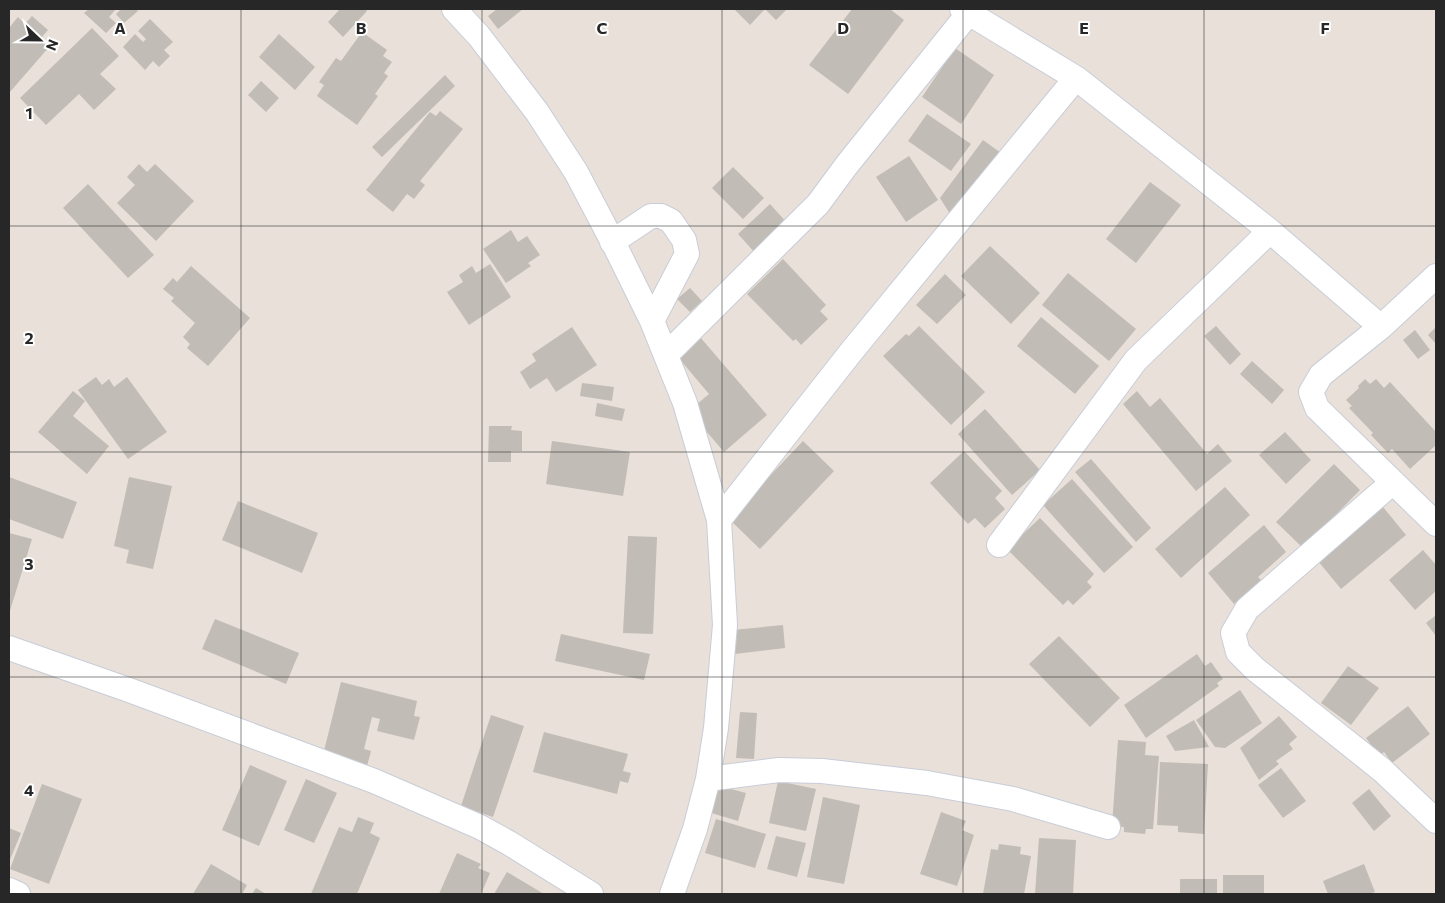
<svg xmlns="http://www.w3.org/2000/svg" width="1445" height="903" font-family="Commissioner,sans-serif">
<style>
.building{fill:#c1bcb5}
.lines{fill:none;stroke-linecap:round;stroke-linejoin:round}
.minor-casing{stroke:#c8cdd8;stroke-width:26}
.minor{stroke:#fff;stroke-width:24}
.grid{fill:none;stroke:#272727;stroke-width:1;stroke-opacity:0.55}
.grid-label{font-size:16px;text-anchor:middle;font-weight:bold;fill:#272727;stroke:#fff;stroke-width:4;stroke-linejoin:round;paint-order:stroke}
</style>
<rect width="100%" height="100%" fill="#e8e0d9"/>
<path class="building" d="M 89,9 L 116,9 L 109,17 L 116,23 L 106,33 L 84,13 Z
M 121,9 L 136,9 L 138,11 L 124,23 L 116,14 Z
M 340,9 L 365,9 L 367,11 L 343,37 L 328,22 Z
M 497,9 L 523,9 L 498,29 L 488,16 Z
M 734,9 L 787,9 L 776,20 L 765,9 L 750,25 Z
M 852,9 L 890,9 L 904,20 L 848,94 L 809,65 Z
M 32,16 L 48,30 L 41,38 L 50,46 L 9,93 L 9,28 L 18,17 L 25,24 Z
M 150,19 L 173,42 L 164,50 L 170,56 L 159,67 L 153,61 L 145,70 L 123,47 L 135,34 L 143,42 L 146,39 L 138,31 Z
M 92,28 L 119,56 L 100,74 L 116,89 L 94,110 L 79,94 L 46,125 L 20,98 Z
M 362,32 L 387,50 L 383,56 L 392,62 L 384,73 L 388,76 L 375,94 L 378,96 L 357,125 L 317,96 L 324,85 L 319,82 L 336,58 L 341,61 Z
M 279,34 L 315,67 L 295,90 L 259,57 Z
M 955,48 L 994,75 L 961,124 L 922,97 Z
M 445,75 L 455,86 L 382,157 L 372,147 Z
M 261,81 L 279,98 L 266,112 L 248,95 Z
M 440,111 L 463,129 L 420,181 L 425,185 L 414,199 L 407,194 L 393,212 L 366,190 L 430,112 L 436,116 Z
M 927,114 L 971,144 L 951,171 L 908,141 Z
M 983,140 L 1001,153 L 952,217 L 940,198 Z
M 909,156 L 938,200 L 906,222 L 876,177 Z
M 139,164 L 147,172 L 155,164 L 194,201 L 156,241 L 117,203 L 135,185 L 127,177 Z
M 733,167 L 764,198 L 743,219 L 712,188 Z
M 1150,182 L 1181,205 L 1136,263 L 1106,239 Z
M 88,184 L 154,255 L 128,278 L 63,208 Z
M 770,204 L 788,224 L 756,254 L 738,234 Z
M 511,230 L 518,242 L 527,236 L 540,255 L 528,263 L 531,266 L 506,283 L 483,249 Z
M 990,246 L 1040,293 L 1011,324 L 961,276 Z
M 783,259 L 826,305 L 820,311 L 828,319 L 801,345 L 796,339 L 793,341 L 747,294 Z
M 490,264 L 511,297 L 469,325 L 447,292 L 463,282 L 459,275 L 472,266 L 476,273 Z
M 191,266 L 250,318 L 208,366 L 187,348 L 190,344 L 183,337 L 195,323 L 171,301 L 174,298 L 163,289 L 173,278 L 177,282 Z
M 1068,273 L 1136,329 L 1109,361 L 1042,305 Z
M 945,274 L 966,295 L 937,324 L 916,305 Z
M 690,288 L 702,301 L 690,312 L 677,299 Z
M 1041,317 L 1099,366 L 1075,394 L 1017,346 Z
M 919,326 L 985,392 L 951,425 L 883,356 L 906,334 L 909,336 Z
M 1216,326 L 1241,354 L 1230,365 L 1204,336 Z
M 572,327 L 597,365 L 556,392 L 547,378 L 530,389 L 520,372 L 536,361 L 532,354 Z
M 1436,327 L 1436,344 L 1428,335 Z
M 1415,330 L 1430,350 L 1418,359 L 1403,340 Z
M 700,337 L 767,415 L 724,452 L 689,411 L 709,394 L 677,356 Z
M 1252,361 L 1284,390 L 1272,404 L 1240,374 Z
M 96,377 L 102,385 L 109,379 L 114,387 L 127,377 L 167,432 L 128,459 L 78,390 Z
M 1365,379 L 1370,384 L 1376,379 L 1384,388 L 1390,382 L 1436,432 L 1436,445 L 1410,469 L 1392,449 L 1388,453 L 1371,435 L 1373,433 L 1349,408 L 1352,406 L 1346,400 L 1359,388 L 1358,386 Z
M 582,383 L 614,387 L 612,401 L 580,396 Z
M 73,391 L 85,401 L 73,416 L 109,446 L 87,474 L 38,432 Z
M 1137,391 L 1150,407 L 1160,398 L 1207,454 L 1218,444 L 1232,461 L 1196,491 L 1123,404 Z
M 597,403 L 625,409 L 622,421 L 595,416 Z
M 985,409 L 1040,470 L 1012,495 L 958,434 Z
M 489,426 L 512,426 L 511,430 L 522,431 L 522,451 L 511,451 L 511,462 L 488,462 Z
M 1285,432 L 1311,460 L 1286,484 L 1259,455 Z
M 552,441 L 630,452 L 623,496 L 546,484 Z
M 803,441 L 834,471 L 760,549 L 729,519 Z
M 964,451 L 1002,491 L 995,498 L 1005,509 L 985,528 L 975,518 L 968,524 L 930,483 Z
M 1091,459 L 1151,528 L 1136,542 L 1075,472 Z
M 1334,464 L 1360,490 L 1303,548 L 1276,522 Z
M 9,477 L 77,502 L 63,539 L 9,519 Z
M 129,477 L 172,486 L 153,569 L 126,563 L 129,550 L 114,546 Z
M 1072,479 L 1133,547 L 1104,573 L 1043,505 Z
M 1225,487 L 1250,515 L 1181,578 L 1155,549 Z
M 238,501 L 318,533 L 302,573 L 222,540 Z
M 1383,507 L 1406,535 L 1341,589 L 1318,561 Z
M 1040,518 L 1094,574 L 1087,582 L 1092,587 L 1073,605 L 1068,600 L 1063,605 L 1007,549 Z
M 1264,525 L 1286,552 L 1258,577 L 1261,580 L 1234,604 L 1208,573 Z
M 9,533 L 32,539 L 9,614 Z
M 628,536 L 657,537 L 653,634 L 623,633 Z
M 1423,550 L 1436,565 L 1436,591 L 1415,610 L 1389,580 Z
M 1436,615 L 1436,636 L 1426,623 Z
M 215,619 L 299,653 L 286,684 L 202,649 Z
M 783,625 L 785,648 L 735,654 L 733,630 Z
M 561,634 L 650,654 L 644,680 L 555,661 Z
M 1059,636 L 1120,698 L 1090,727 L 1029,664 Z
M 1197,654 L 1205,666 L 1211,662 L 1223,679 L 1217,683 L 1219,686 L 1146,738 L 1124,705 Z
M 1348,666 L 1379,688 L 1351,725 L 1321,703 Z
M 341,682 L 417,701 L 414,716 L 420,717 L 414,740 L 377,731 L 380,719 L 372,717 L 364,749 L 371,751 L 367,766 L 323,755 Z
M 1240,690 L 1262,723 L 1225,748 L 1215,747 L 1196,720 Z
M 1408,706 L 1430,734 L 1392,763 L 1384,752 L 1379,756 L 1366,738 Z
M 740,712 L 757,713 L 754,759 L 736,758 Z
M 491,715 L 524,726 L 493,817 L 461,806 Z
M 1279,716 L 1297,737 L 1289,744 L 1293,749 L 1276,761 L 1279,764 L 1259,780 L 1240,748 Z
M 1194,720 L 1209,747 L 1175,751 L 1166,736 Z
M 544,732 L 628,754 L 623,771 L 631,773 L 628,783 L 620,781 L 617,794 L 533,772 Z
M 1118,740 L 1146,742 L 1145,755 L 1159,756 L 1153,829 L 1146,829 L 1145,834 L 1124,832 L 1124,827 L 1112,826 Z
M 1160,762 L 1208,764 L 1204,834 L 1178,832 L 1178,826 L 1157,825 Z
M 250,765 L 287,781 L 259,846 L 222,830 Z
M 1281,768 L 1306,801 L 1283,818 L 1258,785 Z
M 306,779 L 337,793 L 314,843 L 284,830 Z
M 778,781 L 816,789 L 806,831 L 769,823 Z
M 42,784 L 82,799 L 49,884 L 10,869 Z
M 716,785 L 746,793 L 738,821 L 708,812 Z
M 1369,789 L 1391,816 L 1374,831 L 1352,803 Z
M 823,797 L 860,805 L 844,884 L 807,877 Z
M 941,812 L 966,821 L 962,830 L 974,835 L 957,886 L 920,874 Z
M 358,817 L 374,823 L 370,833 L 380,838 L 357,894 L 311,894 L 339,827 L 352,832 Z
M 716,819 L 766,834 L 755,868 L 705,853 Z
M 9,828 L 21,833 L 9,862 Z
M 776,836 L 806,843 L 797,877 L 767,869 Z
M 1039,838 L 1076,840 L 1073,894 L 1035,894 Z
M 999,844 L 1021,847 L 1020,854 L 1031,856 L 1024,894 L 983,894 L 991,849 L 998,850 Z
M 457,853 L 481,864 L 478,868 L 490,873 L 481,894 L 439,894 Z
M 211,864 L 247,885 L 242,894 L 193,894 Z
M 1364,864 L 1375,892 L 1369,894 L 1328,894 L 1323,881 Z
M 507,872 L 544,894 L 494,894 Z
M 1223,875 L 1264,875 L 1264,894 L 1223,894 Z
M 1180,879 L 1217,879 L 1217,894 L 1180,894 Z
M 256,888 L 266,894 L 252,894 Z"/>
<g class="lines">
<defs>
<path id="minor" d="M 454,9 L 479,36 L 537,112 L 576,172 L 617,250 L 652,321 L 685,403 L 719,520 L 725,625 L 716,728 L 708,779 L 695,829 L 672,894
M 962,9 L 1076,78 L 1270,231 L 1381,327
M 612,242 L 651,216 L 661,216 L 671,221 L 684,240 L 687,254 L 652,321
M 1436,276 L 1381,327 L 1321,375 L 1311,392 L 1317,408 L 1436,524
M 666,355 L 818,204 L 846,166 L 972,9
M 1393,482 L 1247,609 L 1233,633 L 1238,652 L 1255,669 L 1382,770 L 1436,821
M 719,520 L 851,352 L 1076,78
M 999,545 L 1136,360 L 1270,231
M 9,648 L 129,690 L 374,781 L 480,827 L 509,843 L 591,894
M 708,779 L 779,770 L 822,771 L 927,783 L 1013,799 L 1108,827
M 9,890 L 18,894"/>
</defs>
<use href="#minor" class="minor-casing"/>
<use href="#minor" class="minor"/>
</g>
<path class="grid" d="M 241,9 L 241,894M 482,9 L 482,894M 722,9 L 722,894M 963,9 L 963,894M 1204,9 L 1204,894M 9,226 L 1436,226M 9,452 L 1436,452M 9,677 L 1436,677"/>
<g class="grid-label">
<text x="120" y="34">A</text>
<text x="361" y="34">B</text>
<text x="602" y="34">C</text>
<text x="843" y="34">D</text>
<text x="1084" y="34">E</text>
<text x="1325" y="34">F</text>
<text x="29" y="119">1</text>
<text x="29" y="344">2</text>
<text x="29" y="570">3</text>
<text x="29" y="796">4</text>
</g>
<rect width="1445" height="903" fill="none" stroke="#272727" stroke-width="20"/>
<g transform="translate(40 40) rotate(112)" stroke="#ffffff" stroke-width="4" paint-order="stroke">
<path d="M0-4L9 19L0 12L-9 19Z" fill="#272727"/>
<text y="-8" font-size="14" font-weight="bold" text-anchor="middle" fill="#272727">N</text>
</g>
</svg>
